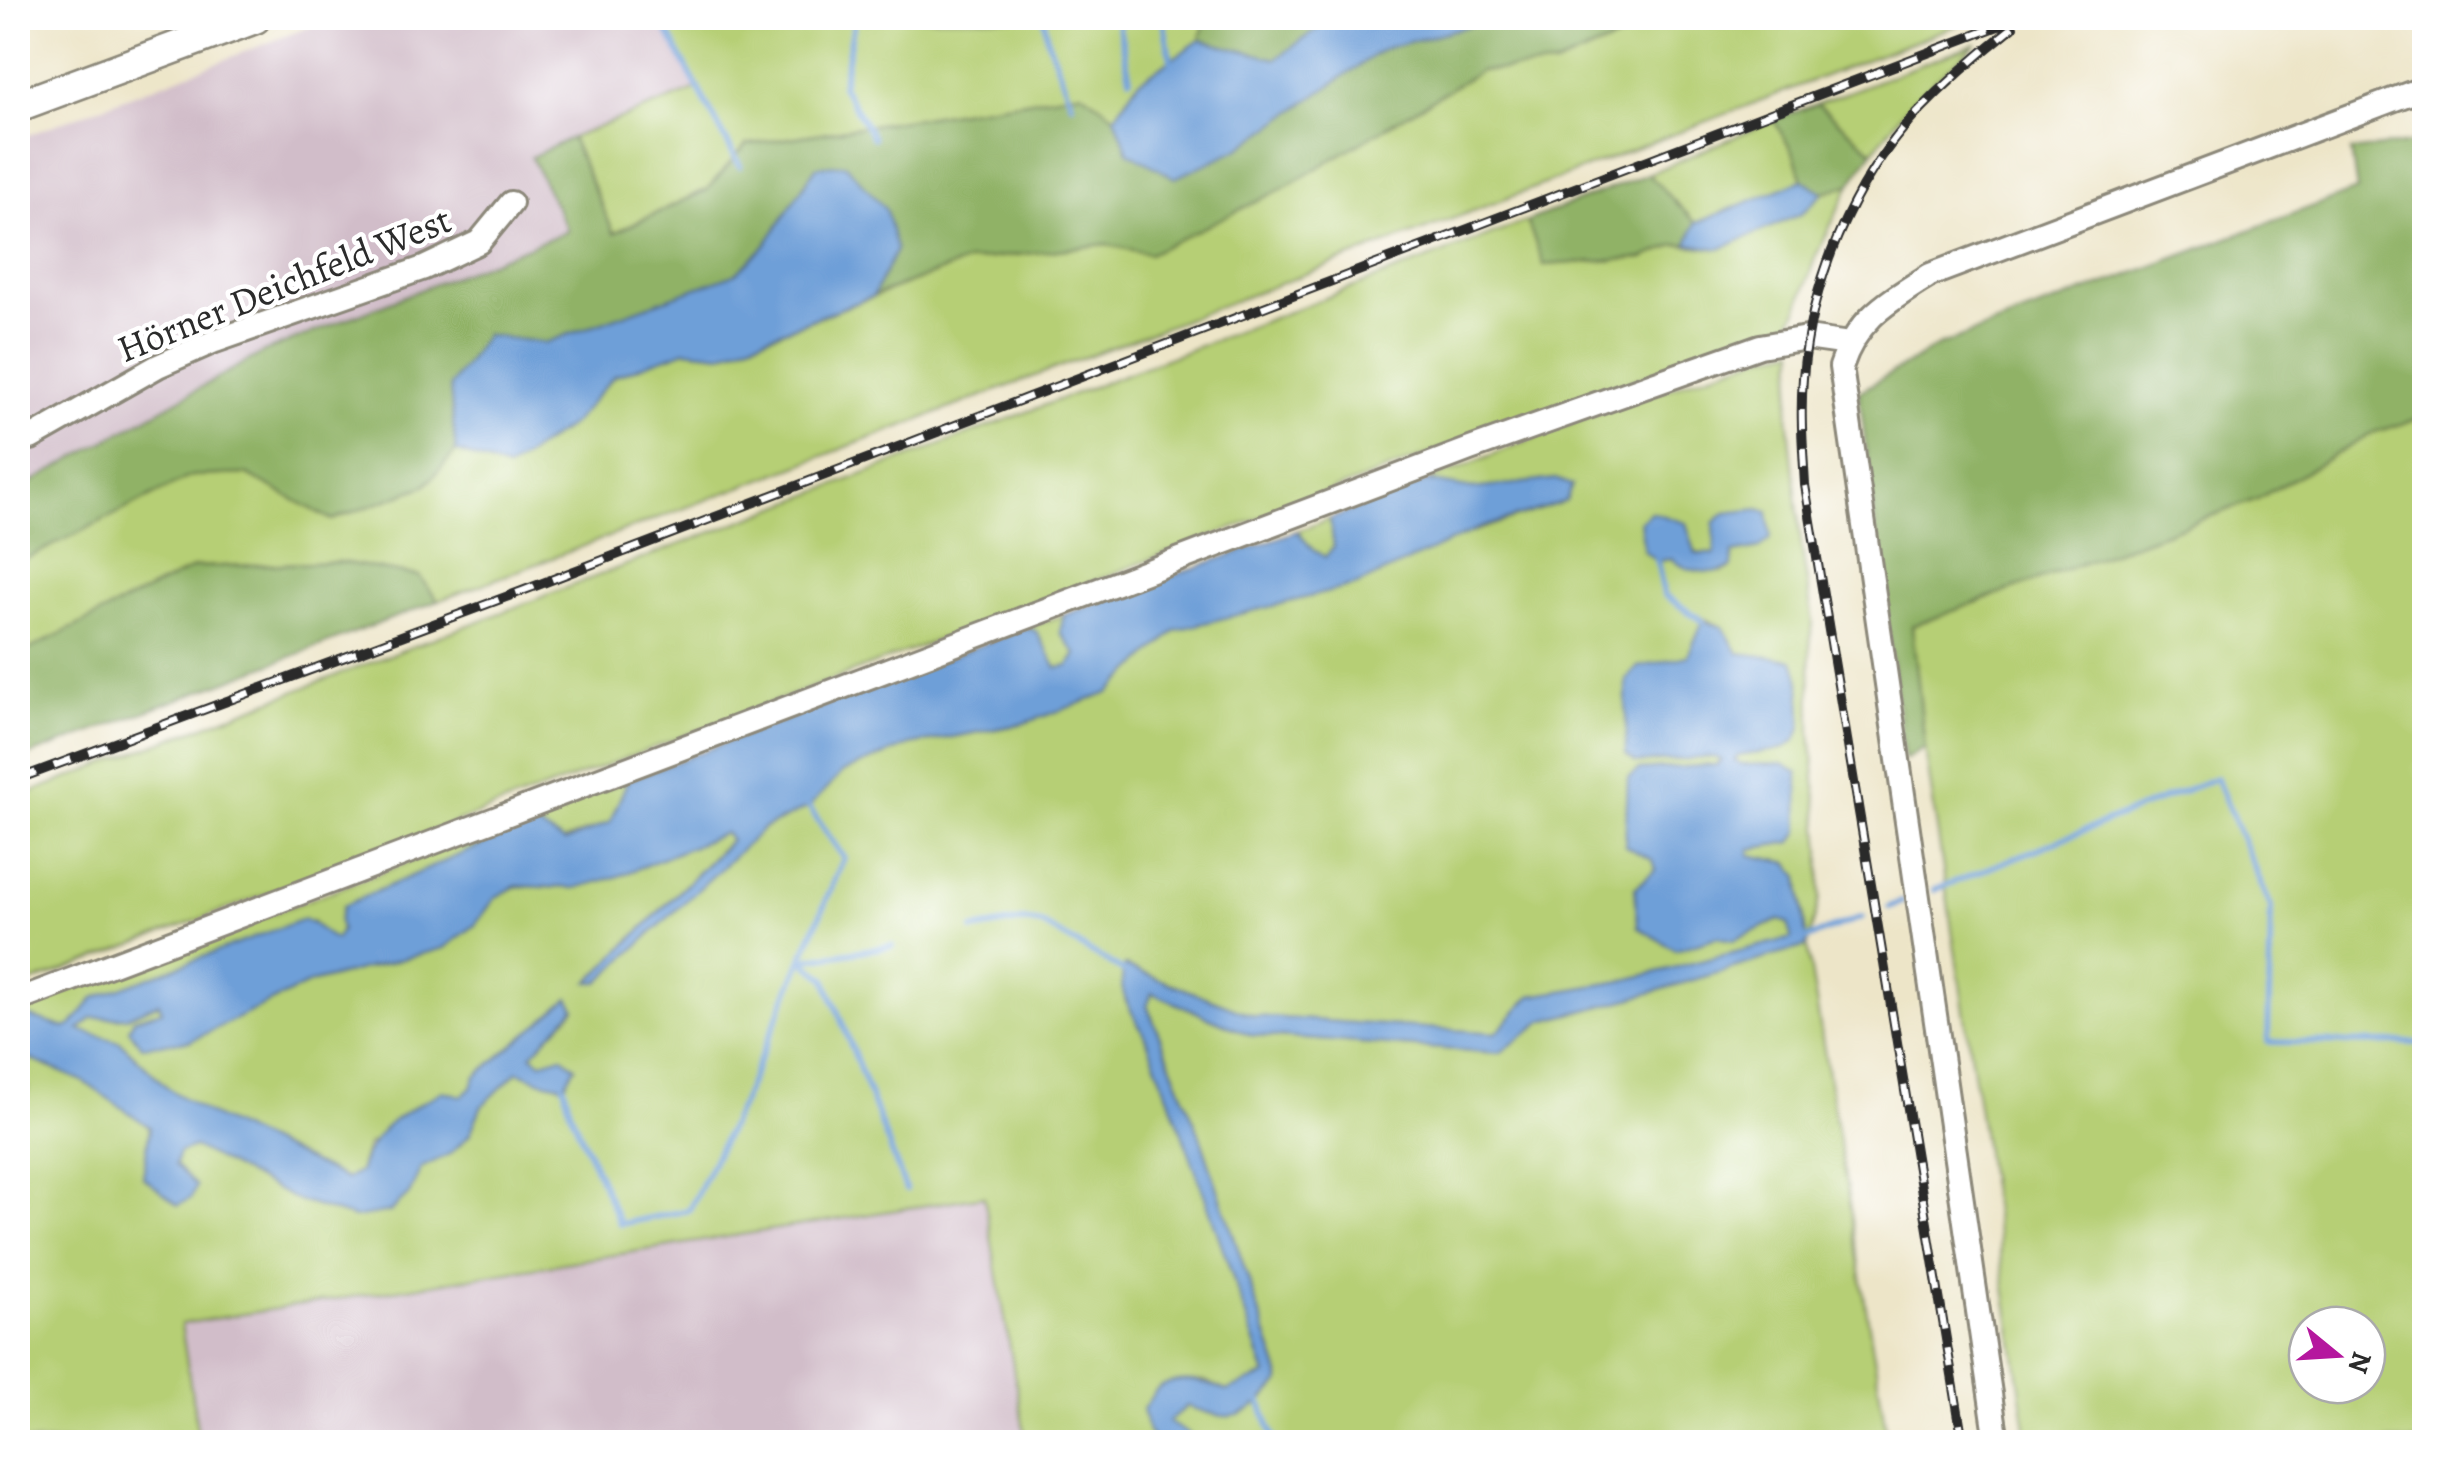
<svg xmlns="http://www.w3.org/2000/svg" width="2442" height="1460" font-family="Alegreya,serif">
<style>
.industrial{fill:#d1bdc9}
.green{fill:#b6cf74;stroke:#707d50;stroke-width:2.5;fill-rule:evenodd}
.forest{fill:#90b266;stroke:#5e6e48;stroke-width:2.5}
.water{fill:#6e9fd8;stroke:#4c6582;stroke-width:2.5}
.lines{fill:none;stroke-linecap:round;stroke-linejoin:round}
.stream{stroke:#6e9fd8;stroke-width:6}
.minor-casing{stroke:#8c887a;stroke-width:28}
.major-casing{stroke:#8c887a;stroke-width:35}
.minor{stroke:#fff;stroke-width:22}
.major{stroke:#fff;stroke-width:30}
.rail-casing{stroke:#2b2b2b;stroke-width:10}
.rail{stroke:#fff;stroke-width:6;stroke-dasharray:19;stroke-linecap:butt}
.labels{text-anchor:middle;stroke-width:9;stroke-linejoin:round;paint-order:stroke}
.street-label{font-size:38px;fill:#2b2b2b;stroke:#fff}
</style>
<rect width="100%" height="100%" fill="#fff"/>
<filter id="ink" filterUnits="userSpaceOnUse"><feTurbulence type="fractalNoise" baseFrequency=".01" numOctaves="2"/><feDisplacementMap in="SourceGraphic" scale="20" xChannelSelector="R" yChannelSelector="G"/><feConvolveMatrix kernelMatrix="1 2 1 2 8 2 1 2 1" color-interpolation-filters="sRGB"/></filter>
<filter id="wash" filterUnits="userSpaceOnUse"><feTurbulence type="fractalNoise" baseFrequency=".0048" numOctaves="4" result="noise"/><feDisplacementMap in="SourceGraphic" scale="40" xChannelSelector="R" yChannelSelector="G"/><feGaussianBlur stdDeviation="2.25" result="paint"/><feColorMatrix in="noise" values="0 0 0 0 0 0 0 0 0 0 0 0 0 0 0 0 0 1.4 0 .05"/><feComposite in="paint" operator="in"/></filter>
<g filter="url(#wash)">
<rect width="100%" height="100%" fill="#ede5c8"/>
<path class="industrial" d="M 332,18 L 660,18 L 700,88 L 531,156 L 569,231 L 264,352 L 18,490 L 18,139 Z
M 984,1196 L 1026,1442 L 18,1442 L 18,1350 Z"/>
<path class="green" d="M 660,18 L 1206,18 L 1200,40 L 1138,82 L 1115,116 L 1082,92 L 746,145 L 707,189 L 614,233 L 571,138 L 700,88 Z
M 1668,18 L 1975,18 L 1513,196 L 438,601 L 419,576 L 341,562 L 195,567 L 18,655 L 18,563 L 191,476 L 246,474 L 332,520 L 425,486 L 456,451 L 507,469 L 573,423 L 614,376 L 686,350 L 722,354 L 968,261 L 1106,244 L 1149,254 L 1480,71 L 1554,66 Z
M 1977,43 L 1912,100 L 1873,151 L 1817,104 Z
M 1774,120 L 1794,155 L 1803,180 L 1696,223 L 1648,174 Z
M 1850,185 L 1815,258 L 1798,308 L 1788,327 L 1527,417 L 18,988 L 18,797 L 1527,221 L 1544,265 L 1643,258 L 1675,244 L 1720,249 L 1801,214 L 1823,193 Z
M 1795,349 L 1788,415 L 1801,543 L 1813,623 L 1810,645 L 1811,732 L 1821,851 L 1820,898 L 1807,946 L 1888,1442 L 1192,1442 L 1190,1435 L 1167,1422 L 1188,1406 C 1236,1423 1243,1419 1280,1383 L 1280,1374 L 1199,1133 L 1147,1005 L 1152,993 L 1250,1035 L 1499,1053 L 1543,1021 L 1633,998 L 1807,946 L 1799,877 L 1789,863 L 1750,855 L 1750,849 L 1792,842 L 1783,764 L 1740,765 L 1735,761 L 1738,756 L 1782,749 L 1791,660 L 1738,653 L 1723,627 L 1683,609 L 1665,593 L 1659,561 L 1672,559 L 1722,572 L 1731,568 L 1732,553 L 1760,548 L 1715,554 L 1644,551 L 1657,561 C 1665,601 1667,602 1703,621 L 1688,656 L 1638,667 L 1715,757 L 1723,760 L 1717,765 L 1639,770 L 1656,869 L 1638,927 L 1676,950 L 1717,937 L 1734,940 L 1779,920 L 1790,923 L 1792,938 L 1622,981 L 1531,996 L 1496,1033 L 1254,1016 L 1126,966 L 1125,1000 L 1143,1030 L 1186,1140 L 1266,1375 L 1226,1391 L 1205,1381 L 1184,1381 L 1148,1432 L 1156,1442 L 1026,1442 L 984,1196 L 181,1324 L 199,1442 L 18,1442 L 18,1101 L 26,1099 L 28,1087 L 18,1082 L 18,1054 L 83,1081 L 150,1127 L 143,1177 L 174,1165 L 179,1152 L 194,1147 L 297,1200 L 354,1218 L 409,1194 L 421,1168 L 451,1153 L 470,1134 L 481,1107 L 519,1070 L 539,1080 L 575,1068 L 562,1057 L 542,1062 L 531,1055 L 575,1009 L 569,999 L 475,1077 L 472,1087 L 462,1097 L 367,1145 L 359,1172 L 346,1179 L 209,1114 L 169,1089 L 120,1042 L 78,1031 L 92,1018 L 127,1017 L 159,1003 L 161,1011 L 135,1019 L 190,1041 L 310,983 L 444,948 L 475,925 L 496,897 L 517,886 L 571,888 L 619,876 L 725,833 L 731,839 L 590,981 L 764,828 L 809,807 L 843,772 L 909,745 L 1018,725 L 1109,693 L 1176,630 L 1566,501 L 1556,479 L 1473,489 L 1427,481 L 1594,414 L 1761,356 Z
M 2424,417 L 2424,1442 L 2028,1442 L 1925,748 L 1912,626 L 2257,499 L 2375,432 ZM 2307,1325 L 2367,1325 L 2367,1385 L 2307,1385 Z
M 1330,519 L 1334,547 L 1325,557 L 1313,550 L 1297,531 Z
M 1064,615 L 1076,654 L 1069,666 L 1057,669 L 1036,631 L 1025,628 Z
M 628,780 L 610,822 L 341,930 L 336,939 L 325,936 L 313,921 L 94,998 L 73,1025 L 65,1028 L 18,1013 L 18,1009 Z"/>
<path class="forest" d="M 1206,18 L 1333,18 L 1276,59 L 1200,40 Z
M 1497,18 L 1668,18 L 1554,66 L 1480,71 L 1284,188 L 1149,254 L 1106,244 L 968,261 L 873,296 L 896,250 L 816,167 L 765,246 L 735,274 L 545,343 L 486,335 L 450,386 L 456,451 L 425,486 L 332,520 L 246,474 L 191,476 L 18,563 L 18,490 L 264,352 L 568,231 L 531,157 L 571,138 L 614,233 L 707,190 L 746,145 L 1082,92 L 1115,116 L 1128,152 L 1238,149 L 1383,49 Z
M 1817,104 L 1873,151 L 1850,185 L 1823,192 L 1803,180 L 1794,155 L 1774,120 Z
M 2424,141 L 2424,417 L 2375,432 L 2257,499 L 1912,626 L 1925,748 L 1904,760 L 1859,392 L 1938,346 L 2357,190 L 2351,151 Z
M 1648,174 L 1696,223 L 1688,244 L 1675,245 L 1643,258 L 1544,265 L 1527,221 Z
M 341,562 L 419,576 L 438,601 L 18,760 L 18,655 L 195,567 Z"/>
<path class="water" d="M 1333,18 L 1497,18 L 1383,49 L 1238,149 L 1175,178 L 1128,152 L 1115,116 L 1138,82 L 1200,40 L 1276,59 Z
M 845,164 L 886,210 L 896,250 L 873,296 L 721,354 L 686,350 L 614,376 L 573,423 L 507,469 L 456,451 L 450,386 L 486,335 L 545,343 L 735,274 L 765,246 L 816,167 Z
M 1803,180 L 1823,193 L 1801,214 L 1720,249 L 1688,244 L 1696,223 Z
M 1556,479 L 1572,485 L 1566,501 L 1477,529 L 1357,585 L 1176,630 L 1109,693 L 1022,724 L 909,745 L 843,772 L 809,807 L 764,828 L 599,982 L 589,982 L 731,840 L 725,833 L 619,876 L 575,888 L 516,886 L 496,897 L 475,925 L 444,948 L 310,983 L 190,1041 L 141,1046 L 129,1029 L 134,1019 L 161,1011 L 159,1003 L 127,1017 L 92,1018 L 79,1030 L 120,1042 L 169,1089 L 209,1114 L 346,1179 L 359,1172 C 374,1125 402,1114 443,1091 L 462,1096 L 472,1087 L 475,1077 L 569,998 L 575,1008 L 531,1055 L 542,1062 L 562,1056 L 575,1067 L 564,1086 L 539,1080 L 518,1071 L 481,1107 L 470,1134 L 451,1153 L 421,1168 L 409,1194 L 390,1212 L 354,1218 L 297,1200 L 194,1147 L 179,1152 L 175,1165 L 196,1186 L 191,1198 L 178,1205 L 143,1177 L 150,1127 L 83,1081 L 18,1054 L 18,1013 L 65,1028 L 72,1025 L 94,998 L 303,919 C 318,922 321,935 336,939 L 341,930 L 339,921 L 343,906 L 532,823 L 565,842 L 610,822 L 628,780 L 1025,628 L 1036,631 L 1057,668 L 1069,666 L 1076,654 L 1060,632 L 1064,615 L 1297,531 L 1313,550 L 1325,557 L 1334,547 L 1330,519 L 1427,481 L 1473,489 Z
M 1759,509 L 1768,512 L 1771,538 L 1760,548 L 1733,553 L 1732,567 C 1714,576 1686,572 1672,559 L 1657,561 L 1644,551 L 1640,521 L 1651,512 L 1686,523 L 1696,554 L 1715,554 L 1714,523 L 1725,513 Z
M 1703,621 L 1723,627 L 1738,653 L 1792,660 C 1800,672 1800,684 1801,698 C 1807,754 1785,748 1738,756 L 1735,761 L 1741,765 L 1783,764 L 1798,773 L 1799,832 L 1792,842 L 1750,849 L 1750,855 L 1789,863 L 1799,877 L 1807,946 L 1633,998 L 1543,1021 L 1500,1053 L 1250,1035 L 1152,993 L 1147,1005 L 1199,1133 L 1280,1374 L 1280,1383 C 1242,1421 1237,1423 1187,1406 L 1168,1422 L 1190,1435 L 1192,1442 L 1156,1442 L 1148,1432 L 1143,1409 C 1148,1403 1153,1392 1159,1388 C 1180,1374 1206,1382 1226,1391 L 1266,1375 C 1228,1263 1191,1152 1148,1043 C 1138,1018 1113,993 1125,966 L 1254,1016 L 1496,1033 L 1531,996 L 1622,981 L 1791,938 L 1789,923 L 1779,920 L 1734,940 L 1717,937 L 1676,950 L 1638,927 L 1635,888 L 1656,869 L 1653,860 L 1625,846 L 1628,778 L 1639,770 L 1717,765 L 1722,760 L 1715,757 L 1636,763 L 1626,755 L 1626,680 L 1638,667 L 1688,656 Z"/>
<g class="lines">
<path class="stream" d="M 660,18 L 740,166
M 855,18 L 842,86 L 873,138
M 1044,18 L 1047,39 L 1072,104
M 1117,18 L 1130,78
M 1163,18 L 1171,60
M 1657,561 L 1664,595 L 1703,621
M 1934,890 L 2216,778 L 2271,907 L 2268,1042 L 2424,1043
M 1889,907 L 1902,902
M 973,930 L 1023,921 L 1042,924 L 1127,973
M 1803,940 L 1862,917
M 892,946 L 802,960 L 825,978 L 906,1190
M 564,1086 L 571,1113 L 620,1224 L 689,1210 L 742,1102 L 844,858 L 809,807
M 1260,1401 L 1275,1442"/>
</g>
</g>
<g filter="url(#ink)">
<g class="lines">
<defs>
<path id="minor" d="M 18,440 L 31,438 L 158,366 L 215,341 L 424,268 L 479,242 L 511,203
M 18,1000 L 1470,449 L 1760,346 L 1807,338 L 1849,344
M 1997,1442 L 1841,367 C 1857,318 1888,302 1930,275 L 2424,88"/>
<path id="major" d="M 18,106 L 255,18"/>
</defs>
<use href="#minor" class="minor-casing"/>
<use href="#major" class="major-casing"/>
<use href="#minor" class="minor"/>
<use href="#major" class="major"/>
<defs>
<path id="rail" d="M 18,779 L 522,591 L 2019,18
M 1963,1442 L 1805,485 C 1803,449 1800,414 1803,378 C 1810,283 1851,184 1916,114 C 1946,83 1979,54 2013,27"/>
</defs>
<use href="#rail" class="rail-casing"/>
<use href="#rail" class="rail"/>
</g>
</g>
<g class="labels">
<g class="street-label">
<text transform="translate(284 284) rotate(-22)" y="13">Hörner Deichfeld West</text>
</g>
</g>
<rect width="2442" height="1460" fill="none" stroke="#fff" stroke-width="60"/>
<g transform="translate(2337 1355) rotate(108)"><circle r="48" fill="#ffffff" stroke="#aaaaaa" stroke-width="2.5"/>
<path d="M0-8L18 38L0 25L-18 38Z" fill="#b5179e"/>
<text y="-15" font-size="28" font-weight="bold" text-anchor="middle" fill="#2b2b2b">N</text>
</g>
</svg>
